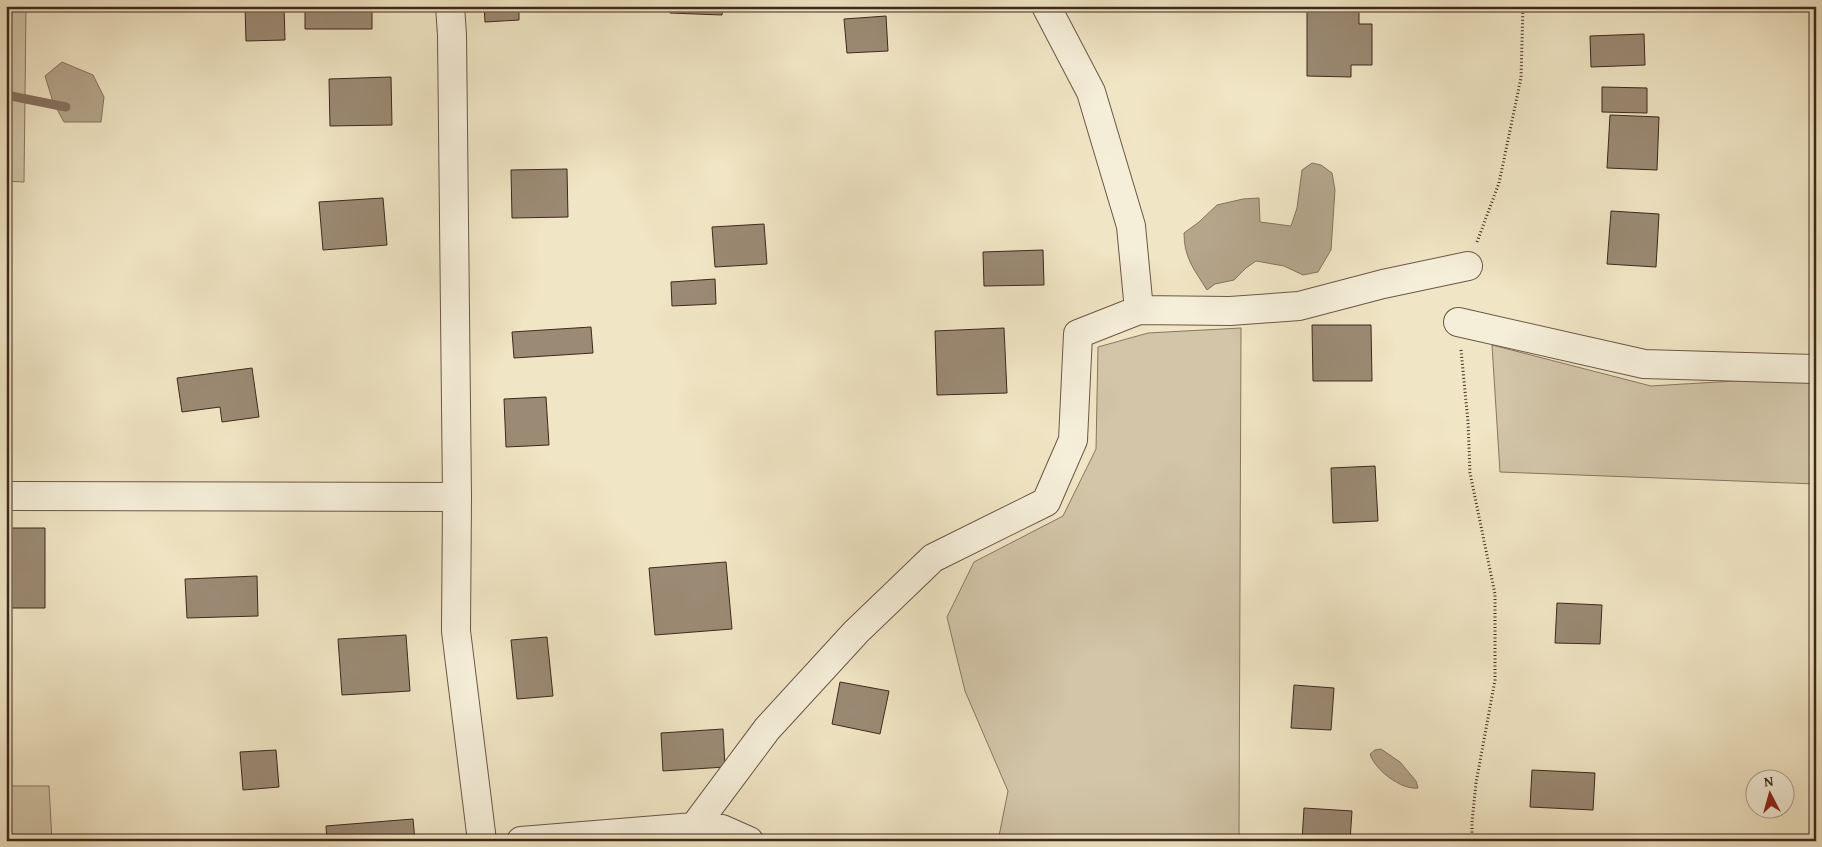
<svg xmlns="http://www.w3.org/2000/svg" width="1822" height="847" font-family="'Gentium Book Plus',serif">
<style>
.green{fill:#d2c5a8;stroke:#887662}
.water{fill:#b4a58b;stroke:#85735f}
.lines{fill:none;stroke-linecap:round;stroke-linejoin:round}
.stream{stroke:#85735f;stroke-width:9}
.building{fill:#9b8a74;stroke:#3f281d}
.minor-casing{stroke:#6b5747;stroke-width:30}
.path{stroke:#3f281d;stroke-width:3;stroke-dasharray:1 2.5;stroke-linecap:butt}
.minor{stroke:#f5eed9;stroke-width:28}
</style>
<rect width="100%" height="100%" fill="#f0e5c4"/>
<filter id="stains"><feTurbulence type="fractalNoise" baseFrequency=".004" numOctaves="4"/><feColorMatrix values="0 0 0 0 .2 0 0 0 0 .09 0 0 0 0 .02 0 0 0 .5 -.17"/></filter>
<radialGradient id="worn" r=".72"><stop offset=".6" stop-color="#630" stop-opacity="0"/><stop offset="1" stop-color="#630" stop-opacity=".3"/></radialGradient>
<path class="green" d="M 6,6 L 26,6 L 24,182 L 6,181 Z
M 1241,328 L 1239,841 L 998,841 L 1008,791 L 965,691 L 947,617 L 974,562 L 1063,516 L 1096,449 L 1098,347 L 1148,333 Z
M 1492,345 L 1651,386 L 1767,379 L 1816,379 L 1816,484 L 1500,472 Z
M 6,786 L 49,786 L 52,841 L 6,841 Z"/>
<path class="water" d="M 62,62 L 93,75 L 104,97 L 101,122 L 64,122 L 53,102 L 45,76 Z
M 1312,163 L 1321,165 L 1332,173 L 1335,190 L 1331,250 L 1318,272 L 1303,275 L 1284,266 L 1256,261 L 1246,268 L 1234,280 L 1215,284 L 1207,290 C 1194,269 1184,258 1184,233 L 1199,222 L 1217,205 L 1243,199 L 1259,198 L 1260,222 L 1291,226 L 1297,208 L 1302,170 Z
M 1381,749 L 1400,762 L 1416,781 L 1418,788 C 1401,790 1375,770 1370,754 L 1375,750 Z"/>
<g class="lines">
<path class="stream" d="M 6,95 L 66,107"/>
</g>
<path class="building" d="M 245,6 L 284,6 L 285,40 L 246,41 Z
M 305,6 L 372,6 L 372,29 L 305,29 Z
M 484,6 L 519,6 L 519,20 L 485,22 Z
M 670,6 L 723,6 L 722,15 L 670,13 Z
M 1307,7 L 1359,7 L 1359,24 L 1372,24 L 1372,65 L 1351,65 L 1351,77 L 1307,76 Z
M 886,16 L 888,51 L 847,53 L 844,19 Z
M 1644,34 L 1645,65 L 1591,67 L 1590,36 Z
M 391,77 L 392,125 L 330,126 L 329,79 Z
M 1602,87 L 1647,88 L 1647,113 L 1602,112 Z
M 1610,115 L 1659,117 L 1657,170 L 1607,168 Z
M 567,169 L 568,217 L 512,218 L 511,170 Z
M 383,198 L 387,245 L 323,250 L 319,202 Z
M 1611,211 L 1659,214 L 1656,267 L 1607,264 Z
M 764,224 L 767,264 L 715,267 L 712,227 Z
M 1043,250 L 1044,285 L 984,286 L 983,252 Z
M 715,279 L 716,304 L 672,306 L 671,282 Z
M 1312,325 L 1371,325 L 1372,381 L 1313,381 Z
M 591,327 L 593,353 L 514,358 L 512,332 Z
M 1004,328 L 1007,393 L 937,395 L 935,331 Z
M 252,368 L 259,417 L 222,422 L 220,407 L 182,412 L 177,378 Z
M 546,397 L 549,445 L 506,447 L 504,399 Z
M 1375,466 L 1378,521 L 1333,523 L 1331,468 Z
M 6,528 L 45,528 L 45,608 L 6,608 Z
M 726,562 L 732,629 L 655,635 L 649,568 Z
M 257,576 L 258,616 L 187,618 L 185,579 Z
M 1557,603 L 1602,605 L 1600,644 L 1555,643 Z
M 406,635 L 410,691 L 342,695 L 338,639 Z
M 547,637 L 553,696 L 517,699 L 511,640 Z
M 840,682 L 889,691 L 880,734 L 832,724 Z
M 1294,685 L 1334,688 L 1331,730 L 1291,728 Z
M 723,729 L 725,767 L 663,771 L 661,733 Z
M 276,750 L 279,787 L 243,790 L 240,752 Z
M 1532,770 L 1595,773 L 1593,810 L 1530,807 Z
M 1304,808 L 1352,811 L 1350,841 L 1302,841 Z
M 413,819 L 415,841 L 327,841 L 326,826 Z"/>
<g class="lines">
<defs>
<path id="minor" d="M 450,6 L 452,35 L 457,497 L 456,631 L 482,841
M 1046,6 L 1091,92 L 1131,226 L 1139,310
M 1458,322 L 1644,364 L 1816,369
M 6,496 L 457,497
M 694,827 L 767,729 L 856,632 L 933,558 L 1046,502 L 1073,440 L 1078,334 L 1139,310 L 1230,311 L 1299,306 L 1383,284 L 1468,266
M 521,841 L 694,827 L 722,829 L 749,841"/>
</defs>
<use href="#minor" class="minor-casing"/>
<path class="path" d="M 1477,242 L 1499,183 L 1521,78 L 1523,6
M 1461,350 L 1468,422 L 1470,473 L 1495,594 L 1495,680 L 1476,783 L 1472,822 L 1472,841"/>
<use href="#minor" class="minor"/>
</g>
<rect width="1822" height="847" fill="none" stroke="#f0e5c4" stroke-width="25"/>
<rect x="8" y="8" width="1807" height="832" fill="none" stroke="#3f281d" stroke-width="2.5"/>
<rect x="12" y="12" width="1797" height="822" fill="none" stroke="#3f281d"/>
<g transform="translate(1770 794) rotate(354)"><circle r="24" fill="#f5eed9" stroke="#ac9f8e"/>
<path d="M0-4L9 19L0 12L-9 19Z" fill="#8f2418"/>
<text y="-8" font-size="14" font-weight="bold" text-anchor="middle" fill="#3f281d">N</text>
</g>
<rect width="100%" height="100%" filter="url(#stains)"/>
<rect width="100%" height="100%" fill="url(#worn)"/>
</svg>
